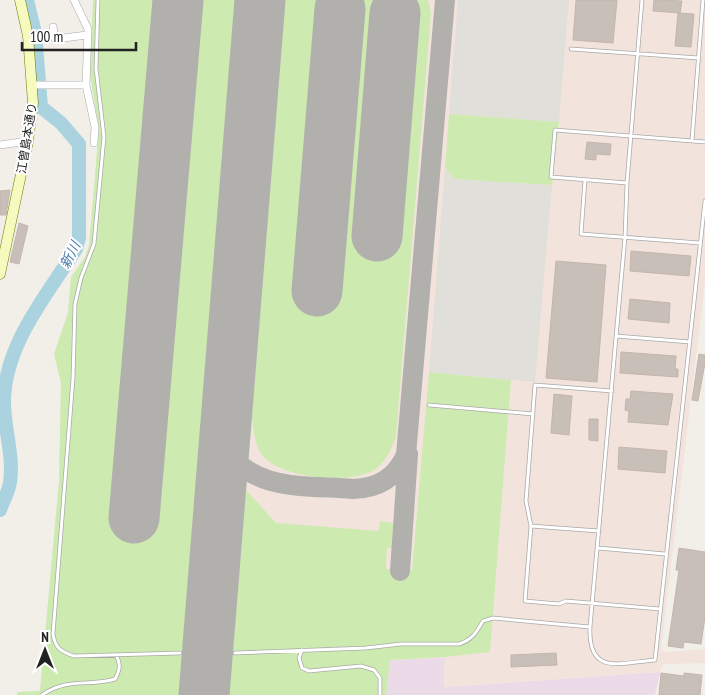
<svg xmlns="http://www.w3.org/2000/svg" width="705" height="695" font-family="'PT Sans Narrow','Noto Sans JP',sans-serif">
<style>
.industrial{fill:#ebdbe8}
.military{fill:#f3e3dd}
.airport{fill:#e1dfda}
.grass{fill:#cdebb0}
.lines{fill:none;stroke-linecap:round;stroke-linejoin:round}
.river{stroke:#aad3df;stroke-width:14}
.taxiway{stroke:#b1b0ac;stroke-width:20}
.runway{stroke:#b1b0ac;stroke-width:51}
.building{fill:#c7bfb8;stroke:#c4b6ab}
.lane-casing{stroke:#a9a9a9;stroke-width:4.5}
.street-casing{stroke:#a9a9a9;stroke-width:8}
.secondary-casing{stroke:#707d05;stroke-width:11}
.lane{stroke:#fff;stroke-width:3}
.street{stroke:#fff;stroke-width:7}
.secondary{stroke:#f7fabf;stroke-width:10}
.labels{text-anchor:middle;stroke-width:4;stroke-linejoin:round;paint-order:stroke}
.street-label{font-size:12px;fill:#222;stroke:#fff}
.water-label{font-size:14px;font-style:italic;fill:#4a7aab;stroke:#fff}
</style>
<rect width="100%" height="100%" fill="#f2efe9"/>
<path class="industrial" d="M 445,657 L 444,687 L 660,672 L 655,695 L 386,695 L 389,660 Z"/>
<path class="military" d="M 93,0 L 705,0 L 705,283 L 661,649 L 666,652 L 705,649 L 705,663 L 663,664 L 660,672 L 444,687 L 445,658 L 390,660 L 386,695 L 17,695 L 17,692 L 40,691 L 59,481 L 61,383 L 54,354 L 68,313 L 71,277 L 85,257 L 89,246 L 99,129 L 90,75 Z"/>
<path class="airport" d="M 458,0 L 569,0 L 559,122 L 449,114 Z
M 445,168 L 455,179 L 552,185 L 535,382 L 429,372 Z"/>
<path class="grass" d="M 93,0 L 235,0 L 179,695 L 17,695 L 17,692 L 40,691 L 59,481 L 61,383 L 54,354 L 68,313 L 71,277 L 85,257 L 89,246 L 99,129 L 90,75 Z
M 285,0 L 428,0 L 431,13 L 396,436 C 392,448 387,459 377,468 C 353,486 281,479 262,455 C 254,443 253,429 252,415 Z
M 449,114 L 559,122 L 552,185 L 455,179 L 445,168 Z
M 429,372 L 511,380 L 490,652 L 445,657 L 390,660 L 386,695 L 229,695 L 246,490 L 276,523 L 379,531 L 380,521 L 393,523 L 392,548 L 387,548 L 386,569 L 412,571 Z"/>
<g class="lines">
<path class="river" d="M 0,510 C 3,501 9,491 10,482 C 14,456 4,429 4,402 C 4,345 47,295 76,249 L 79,238 L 79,144 L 61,123 L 41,107 L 35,33 L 27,0"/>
<path class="taxiway" d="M 260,4 L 263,0
M 224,447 C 253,492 305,485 353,489 C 379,488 395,478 406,455 L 445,0
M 400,571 L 408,454"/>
<path class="runway" d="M 377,236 L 395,13
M 317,291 L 340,9
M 134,518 L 178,0
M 204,695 L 260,0"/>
</g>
<path class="building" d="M 576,0 L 617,0 L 613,43 L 573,40 Z
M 654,0 L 682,1 L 680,13 L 653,11 Z
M 678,13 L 694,14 L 691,47 L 675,46 Z
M 587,142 L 611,144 L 610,155 L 596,154 L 596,160 L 585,159 Z
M 10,190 L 6,215 L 0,215 L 0,191 Z
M 19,223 L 28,226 L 19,264 L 10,262 Z
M 631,251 L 691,256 L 689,276 L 630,271 Z
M 556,261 L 606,265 L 597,382 L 546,378 Z
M 630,299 L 670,303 L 669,323 L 628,319 Z
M 621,352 L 676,356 L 675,369 L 678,369 L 678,377 L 620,373 Z
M 699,354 L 705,355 L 705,363 L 698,401 L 692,400 Z
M 631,391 L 673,394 L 668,425 L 628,422 L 629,411 L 625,410 L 626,399 L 630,399 Z
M 554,394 L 572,396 L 569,435 L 551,433 Z
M 589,419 L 598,419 L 598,441 L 589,440 Z
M 619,447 L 667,451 L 665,473 L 618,469 Z
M 679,548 L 705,552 L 705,617 L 701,644 L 684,642 L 683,648 L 668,646 L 679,570 L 676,570 Z
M 556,653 L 557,665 L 511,667 L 511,655 Z
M 661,673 L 684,676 L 684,673 L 702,675 L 700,695 L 659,695 Z"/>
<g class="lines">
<defs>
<path id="lane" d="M 98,0 L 96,68 L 104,137 L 94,244 L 81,278 L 75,304 L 73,378 L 53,634 C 55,648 61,652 74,656 L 180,653
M 571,49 L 699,58
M 692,140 L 703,0
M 585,180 L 581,234 L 700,243
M 627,183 L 551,177 L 555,130 L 705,142
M 616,336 L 690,342
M 612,391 L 535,385 L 526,501 L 531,526 L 525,601 L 559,604 L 566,601 L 660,609
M 429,405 L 533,414
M 531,526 L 599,531
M 598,548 L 665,554
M 590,627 L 625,237 L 627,183 L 642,0
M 302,650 L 299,658 L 302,668 L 309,671 L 361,666 L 374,670 L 380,678 L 380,695
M 235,653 L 366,648 L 401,644 L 459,644 C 472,640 476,633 483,621 L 493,618 L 590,627 C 588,676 619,663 655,660 L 705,201
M 42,695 C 68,677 88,687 115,679 C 120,670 121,664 116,655"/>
<path id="street" d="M 74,0 L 88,29 L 86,85 L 95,127 L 94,143
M 53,27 L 55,39 L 87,35
M 33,85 L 86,85
M 0,145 L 28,141"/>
<path id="secondary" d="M 0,274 L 28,141 L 33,103 L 28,36 L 20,0"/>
</defs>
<use href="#lane" class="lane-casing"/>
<use href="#street" class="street-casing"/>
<use href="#secondary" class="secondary-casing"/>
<use href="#lane" class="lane"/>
<use href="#street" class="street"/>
<use href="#secondary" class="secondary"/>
</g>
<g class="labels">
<g class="street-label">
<text transform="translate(27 138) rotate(-81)" y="4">江曽島本通り</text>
</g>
<g class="water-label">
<text transform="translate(70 255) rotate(-64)" y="5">新川</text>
</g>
</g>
<g transform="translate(45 650)" stroke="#ffffff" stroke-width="4" paint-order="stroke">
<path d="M0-4L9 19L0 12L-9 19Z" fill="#222222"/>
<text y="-8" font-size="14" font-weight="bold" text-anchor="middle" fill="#222222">N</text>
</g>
<path d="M22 42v8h114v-8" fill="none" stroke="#222222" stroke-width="2.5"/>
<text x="30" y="42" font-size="15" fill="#222222" stroke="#ffffff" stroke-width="4" paint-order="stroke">100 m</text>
</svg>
